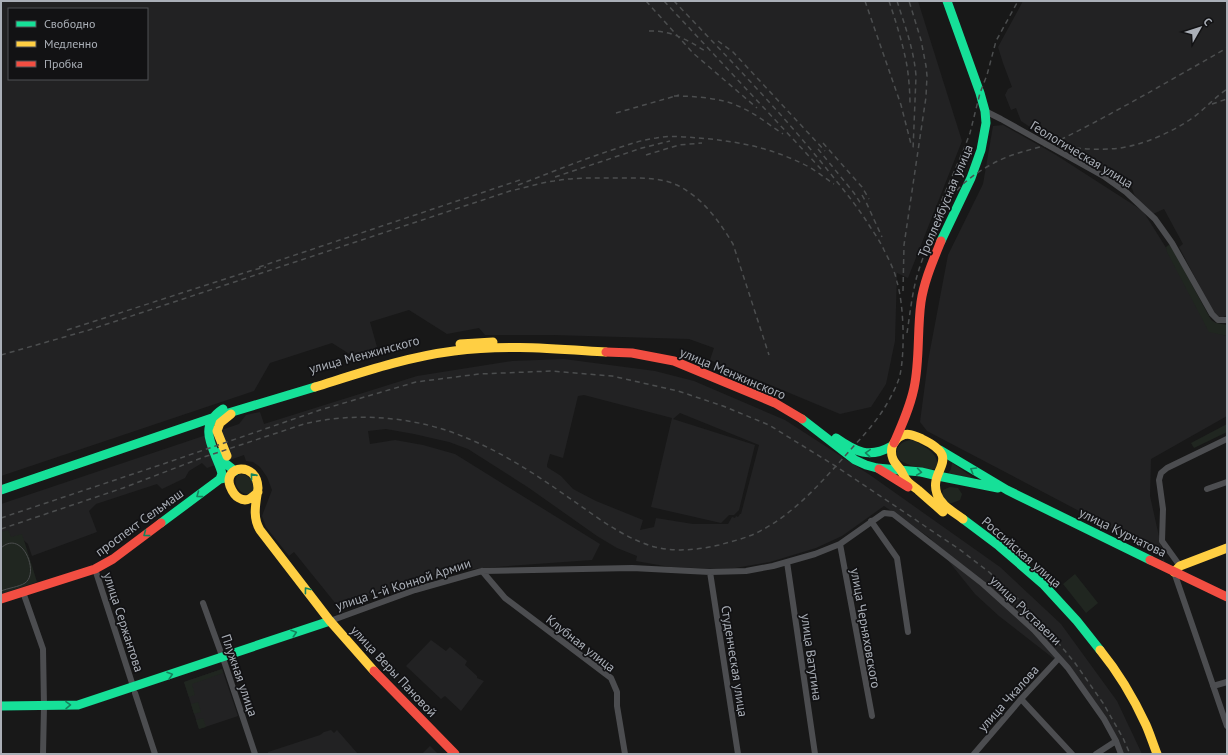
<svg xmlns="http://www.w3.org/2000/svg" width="1228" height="755" font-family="'PT Sans',sans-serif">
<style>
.built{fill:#222223;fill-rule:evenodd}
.green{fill:#202620}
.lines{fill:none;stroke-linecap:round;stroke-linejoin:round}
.street{stroke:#4c4d50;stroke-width:6}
.fast{stroke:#16e098;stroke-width:9}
.slow{stroke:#ffcf43;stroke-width:9}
.jam{stroke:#f24e42;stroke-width:9}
.tram{stroke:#4c4e4f;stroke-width:1}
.rail{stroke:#4c4e4f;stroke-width:1.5;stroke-dasharray:5 4;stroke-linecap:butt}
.oneway{stroke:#14835d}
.labels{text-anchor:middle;stroke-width:3.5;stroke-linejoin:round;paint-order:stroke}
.street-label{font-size:13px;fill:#aaafb7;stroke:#121214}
</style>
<rect width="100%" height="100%" fill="#181818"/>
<path class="built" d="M 1,1 L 918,1 L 962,141 L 908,278 L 897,273 L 895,341 L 886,384 L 871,407 L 840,414 L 710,360 L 714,348 L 689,339 L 553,335 L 485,335 L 479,328 L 447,334 L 409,310 L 370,322 L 377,347 L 375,351 L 356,358 L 332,343 L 270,363 L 254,391 L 1,476 ZM 9,9 L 147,9 L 147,79 L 9,79 Z
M 1023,1 L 1227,1 L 1227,315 L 1223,317 L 1219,317 L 1215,315 L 1179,247 L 1183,244 L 1164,209 L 1153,214 L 1140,203 L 1134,194 L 1132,188 L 1096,165 L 1058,146 L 1021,121 L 1016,108 L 1011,110 L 1005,95 L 1008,89 L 1012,87 L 1003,63 L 998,47 Z
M 1003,125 L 1056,155 L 1143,211 L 1220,334 L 1227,336 L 1227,416 L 1151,459 L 1150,496 L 1166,568 L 1159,553 L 927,431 L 920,422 L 928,361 L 948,255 L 983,184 L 993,126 Z
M 564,359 L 655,371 L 694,381 L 785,420 L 870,475 L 1000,567 L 1061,624 L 1117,701 L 1142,754 L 1121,754 L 1099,709 L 1065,664 L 1053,658 L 999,616 L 975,594 L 930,538 L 884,506 L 842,536 L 816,548 L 770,562 L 735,568 L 716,569 L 670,567 L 636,561 L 637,556 L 617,548 L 597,536 L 529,488 L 468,449 L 449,442 L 414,434 L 386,429 L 368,431 L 370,444 L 395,440 L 423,445 L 455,454 L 600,544 L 592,560 L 482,568 L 419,577 L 341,606 L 336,604 L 294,552 L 289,556 L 266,527 L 262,516 L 272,490 L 267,477 L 260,467 L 253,462 L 246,461 L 244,455 L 207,468 L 202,463 L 189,471 L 185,478 L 162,489 L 157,484 L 96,504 L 89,511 L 97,532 L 32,556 L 28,544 L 19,536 L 1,541 L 1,504 L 239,424 L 246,415 L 260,412 L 264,424 L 417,376 L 512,361 ZM 584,395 L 672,418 L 651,507 L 721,523 L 729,515 L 734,515 L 739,510 L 755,445 L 673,419 L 680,413 L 759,445 L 741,514 L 740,514 L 738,517 L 736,516 L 735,518 L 732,517 L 728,524 L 693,524 L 656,518 L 654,527 L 640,530 L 643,520 L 596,501 L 573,489 L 561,476 L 547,467 L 547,465 L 550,454 L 563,458 L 578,396 Z
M 431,640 L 446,651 L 450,647 L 467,661 L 465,665 L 477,676 L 477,678 L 484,681 L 461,711 L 445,696 L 441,699 L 406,666 Z
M 222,669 L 238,716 L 199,729 L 184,682 Z
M 331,730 L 334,733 L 337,730 L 358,754 L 268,754 L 268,752 L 320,735 L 324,732 Z
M 430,746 L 438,754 L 422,754 Z"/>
<path class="green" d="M 1170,244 L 1211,320 L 1216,323 L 1227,325 L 1227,336 L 1209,332 L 1167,252 L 1166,247 Z
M 1227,424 L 1227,432 L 1194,448 L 1191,443 Z
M 912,440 C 922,444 944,456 935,469 C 929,471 904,465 899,459 C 892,449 902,440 912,440 Z
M 952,463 L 974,478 L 974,479 L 948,474 L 951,469 Z
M 239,474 C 247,473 254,481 255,489 L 251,494 C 240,496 230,482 239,474 Z
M 950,487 L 958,488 L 962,494 L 960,500 L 952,503 L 948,503 L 942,495 L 943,490 Z
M 8,530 L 11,537 L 22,534 L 37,582 L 1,594 L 1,532 Z
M 1075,574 L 1098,603 L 1086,613 L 1063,584 Z
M 222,669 L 223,673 L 192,684 L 195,695 L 189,697 L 184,682 Z
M 198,702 L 201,712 L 194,714 L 191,704 Z
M 203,718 L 206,727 L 199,729 L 196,720 Z"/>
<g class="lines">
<path class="street" d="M 985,111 L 1001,119 L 1105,177 L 1126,192 L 1155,219 L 1172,243 L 1212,314 L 1218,320 L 1227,320
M 1207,489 L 1227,482
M 871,521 L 897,558 L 908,632
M 840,544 L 872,716
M 787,562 L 815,754
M 1180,566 L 1162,541 L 1163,509 L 1159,480 L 1161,473 L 1167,468 L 1227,439
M 95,569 L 132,683
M 482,571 L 505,598 L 611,678 L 617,692 L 617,706 L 625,754
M 710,572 L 738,754
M 1174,572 L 1227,726
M 23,592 L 43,649 L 44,706 L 43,754
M 203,603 L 225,664 L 255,754
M 330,621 L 415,590 L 482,571 L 632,568 L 710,572 L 746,571 L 773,566 L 815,554 L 840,544 L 884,513 L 893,514 L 983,584 L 1034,630 L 1068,668 L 1104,719 L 1116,741 L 1121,754
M 1213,686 L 1227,682
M 135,693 L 155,754
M 1021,699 L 1072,754
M 974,754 L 1021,699 L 1059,658
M 1096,754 L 1116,741"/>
<path class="fast" d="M 941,241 L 971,178 L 981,150 L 986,123 L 985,111 L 980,93 L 947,1
M 802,419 L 855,460 L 866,465 L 877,468 L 921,472 L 938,476
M 836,438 C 856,452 869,459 892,446
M 940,450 L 1007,490 L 1150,560
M 220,452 L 225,463 L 235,471
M 938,476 L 998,488
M 220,479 L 222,474 L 221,470 C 213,447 197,426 223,409
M 1,490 L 212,418 L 315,387
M 963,519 L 999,546 L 1043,584 L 1077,621 L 1100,650
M 161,523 L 220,479 L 229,477
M 1,706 L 78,705 L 330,621"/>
<path class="slow" d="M 460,344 L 493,342
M 315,387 C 360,373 406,357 454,351 C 504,344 556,349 606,352
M 227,456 L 217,431 L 220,423 L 231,414
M 258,492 C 253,497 247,503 239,498 C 235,496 232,491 230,486 C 223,465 257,461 258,488 C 256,503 252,517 260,530 L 330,621 L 374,671
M 943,512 C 935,505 926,497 918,490 C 914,487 911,485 908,482 C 904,478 903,473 900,469 C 894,462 890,457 892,447 C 894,442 897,438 901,436 C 908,432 915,436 922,439 C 964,459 928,469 937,494 C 941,506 954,512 963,519
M 1174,572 L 1180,566 L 1227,548
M 1100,650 C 1118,672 1134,699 1146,725 C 1150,734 1153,744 1157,754"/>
<path class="jam" d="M 606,352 L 632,353 L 674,361 L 775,403 L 802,419
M 894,443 C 902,425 910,407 914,388 C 920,360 917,331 921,302 C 924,281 933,261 941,241
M 879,469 L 908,487
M 1150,560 L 1227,597
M 1,599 L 95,569 L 113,559 L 161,523
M 374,671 L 455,754"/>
<path class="tram" d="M 1,548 C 22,528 40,573 25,583 C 19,587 8,588 1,591"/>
<path class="rail" d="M 646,1 L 693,53 L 757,108
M 664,1 L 821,169
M 865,1 L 901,105 L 911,144
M 889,1 C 896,22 903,44 907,66 C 909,79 910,93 910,106
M 897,1 C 905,26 914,50 916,76 L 913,150
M 649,31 C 670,30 688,40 705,51
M 718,41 L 733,52 L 825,151
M 674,96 C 692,96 723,98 738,106 C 755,113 768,124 783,134
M 1212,104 L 1227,99
M 616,113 L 679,95
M 823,143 L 862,187 L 869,199
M 1049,145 C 1073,148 1097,151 1120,148 C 1143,145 1172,132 1191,119 C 1204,110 1214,98 1227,89
M 818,149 L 854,193 L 861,204
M 646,155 L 679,145 L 702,143
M 555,177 L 642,148 L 670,141
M 518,185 C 550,173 581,160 612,150 C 627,145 641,140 656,138 C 670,135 685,137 698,138 C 738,141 773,148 809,167 C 818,172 826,179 834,184
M 862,195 L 866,202 L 882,237
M 938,209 L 964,149 L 970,133 L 980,93 L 987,75 L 996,41 L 1018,1
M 259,267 L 523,179
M 903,291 L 904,245 L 926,97 L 927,76 L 926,66 L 921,40 L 909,1
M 67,330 L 253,270 L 266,267
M 907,333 C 910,314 912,294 917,276 C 921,262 927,247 932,233 C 940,216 948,198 962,185 C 973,175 987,166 1000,160 C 1021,150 1045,148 1066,137 C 1120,110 1174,78 1227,48
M 1,355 L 89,330 L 510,191 C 524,188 539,183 554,181 C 576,177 598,178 621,178 C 640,178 659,177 677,185 C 703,198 719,221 733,244 L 769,355
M 1,518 L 166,463 L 320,410 L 416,382 L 479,374 L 551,371 L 612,376 L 678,391 L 723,406 L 769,425 L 837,467 L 959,549 L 989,572 L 1018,599 L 1041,622 L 1075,663 L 1103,703 L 1123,738 L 1130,754
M 1,529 L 123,488 L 204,457 L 304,424 C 356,411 420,417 469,439 C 503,453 535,474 565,495 C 593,514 622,538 655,547 C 676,552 698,550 719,545 C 730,542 742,539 752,535 C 790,518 818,486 845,456 C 859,440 874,425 885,407 C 891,397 897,386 900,375 C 905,352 904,305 897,282 C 895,271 889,260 884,250 C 880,241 874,233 869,225 C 859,209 847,194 834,178 C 785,116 729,59 674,1"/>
</g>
<defs><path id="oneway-chevron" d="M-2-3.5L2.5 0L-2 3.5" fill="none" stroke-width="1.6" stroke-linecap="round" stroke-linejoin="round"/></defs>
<g class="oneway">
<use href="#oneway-chevron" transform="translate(868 453) rotate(-176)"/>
<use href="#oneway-chevron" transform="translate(973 470) rotate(-149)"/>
<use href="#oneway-chevron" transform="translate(919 472) rotate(8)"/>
<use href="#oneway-chevron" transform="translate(253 476) rotate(-129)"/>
<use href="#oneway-chevron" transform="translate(199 495) rotate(143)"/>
<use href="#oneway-chevron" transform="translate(146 534) rotate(143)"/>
<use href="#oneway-chevron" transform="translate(307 590) rotate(-127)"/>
<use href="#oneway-chevron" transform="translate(294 633) rotate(-18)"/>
<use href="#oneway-chevron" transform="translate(170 675) rotate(-18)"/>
<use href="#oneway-chevron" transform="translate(68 705) rotate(-1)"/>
</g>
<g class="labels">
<g class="street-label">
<text transform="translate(1082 154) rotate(31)" y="5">Геологическая улица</text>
<text transform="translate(945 201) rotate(-67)" y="5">Троллейбусная улица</text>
<text transform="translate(364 354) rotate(-15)" y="5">улица Менжинского</text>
<text transform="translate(733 373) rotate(23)" y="5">улица Менжинского</text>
<text transform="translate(139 522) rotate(-36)" y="5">проспект Сельмаш</text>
<text transform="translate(1123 532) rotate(26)" y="5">улица Курчатова</text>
<text transform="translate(1022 552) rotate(41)" y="5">Российская улица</text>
<text transform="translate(403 584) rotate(-18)" y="5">улица 1-й Конной Армии</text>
<text transform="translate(1026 610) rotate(44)" y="5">улица Руставели</text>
<text transform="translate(124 622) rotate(72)" y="5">улица Сержантова</text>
<text transform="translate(866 628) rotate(80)" y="5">улица Черняховского</text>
<text transform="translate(581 643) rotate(38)" y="5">Клубная улица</text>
<text transform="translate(812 657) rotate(82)" y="5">улица Ватутина</text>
<text transform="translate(735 661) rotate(81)" y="5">Студенческая улица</text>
<text transform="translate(394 671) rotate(47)" y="5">улица Веры Пановой</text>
<text transform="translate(240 675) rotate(71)" y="5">Плужная улица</text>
<text transform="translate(1008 698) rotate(-48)" y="5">улица Чкалова</text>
</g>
</g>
<rect width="1228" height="755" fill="none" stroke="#aaafb7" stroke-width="4"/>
<rect x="8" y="8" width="140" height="72" fill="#121214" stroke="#4f5155"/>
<rect x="16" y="21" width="20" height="6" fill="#16e098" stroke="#4f5155"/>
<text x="44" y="28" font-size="12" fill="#aaafb7">Свободно</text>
<rect x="16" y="41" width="20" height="6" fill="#ffcf43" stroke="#4f5155"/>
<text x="44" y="48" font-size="12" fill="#aaafb7">Медленно</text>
<rect x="16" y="61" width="20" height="6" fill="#f24e42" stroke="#4f5155"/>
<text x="44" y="68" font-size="12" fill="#aaafb7">Пробка</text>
<g transform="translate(1200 28) rotate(51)" stroke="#121214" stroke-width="3" paint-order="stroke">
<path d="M0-3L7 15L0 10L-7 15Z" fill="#aaafb7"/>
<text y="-6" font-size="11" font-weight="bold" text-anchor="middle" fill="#aaafb7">С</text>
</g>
</svg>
